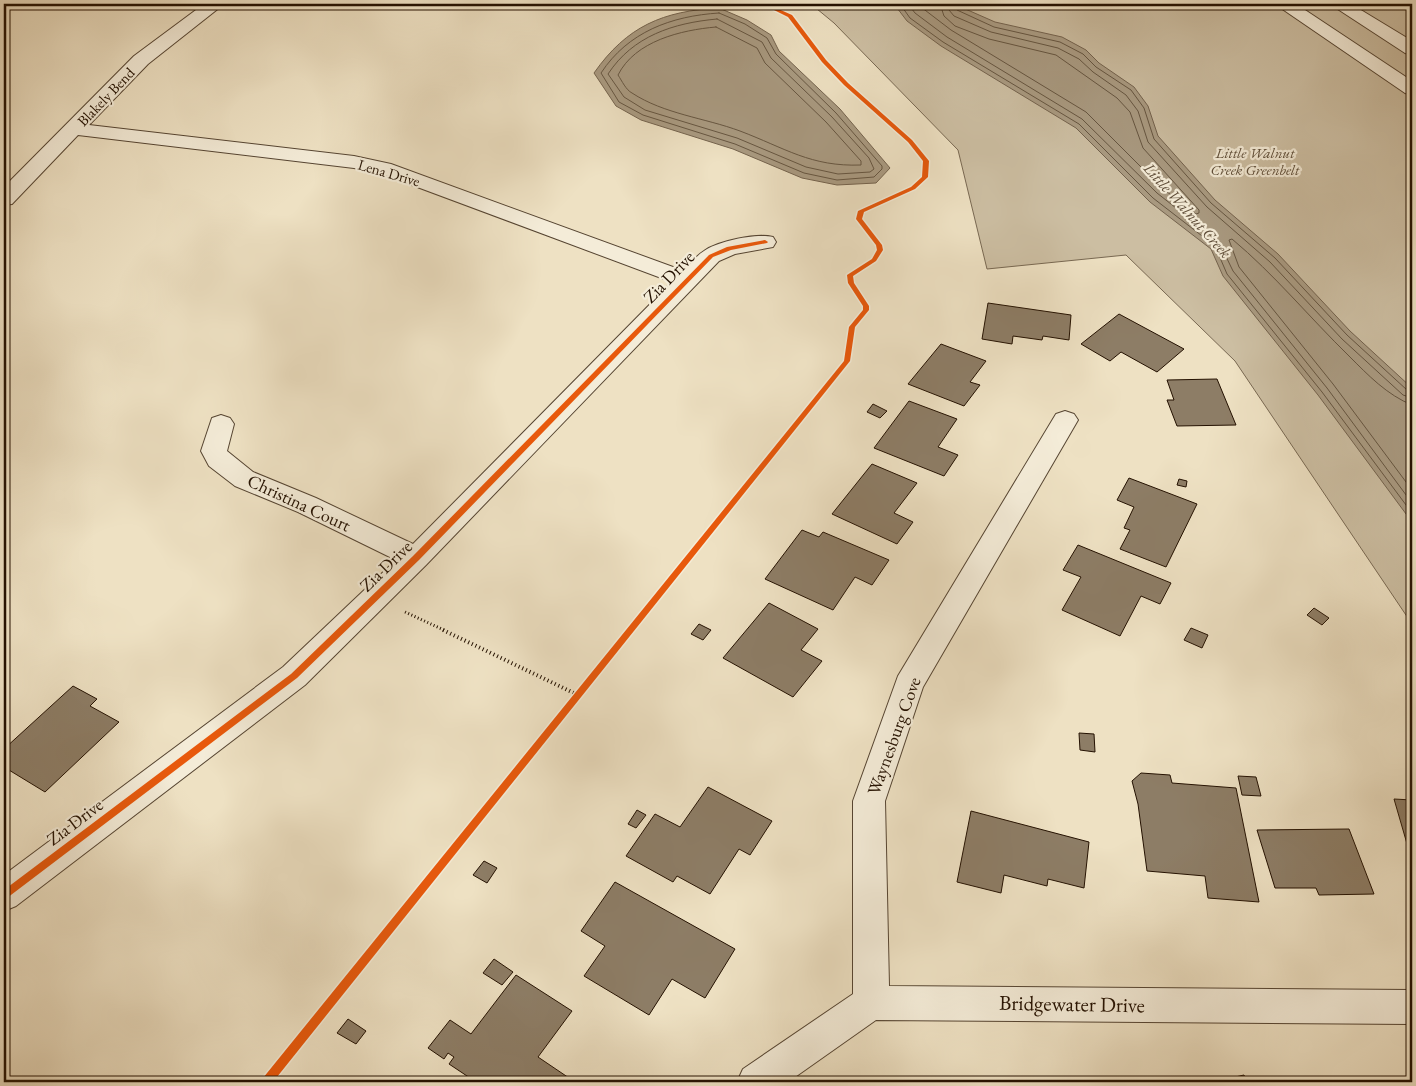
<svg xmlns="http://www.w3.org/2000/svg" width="1416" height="1086" font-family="'EB Garamond',serif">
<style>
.green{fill:#ccbea2;stroke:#786852}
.water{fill:#a99a81;stroke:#74634e}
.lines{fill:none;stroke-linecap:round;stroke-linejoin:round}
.shore{stroke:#665641;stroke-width:1}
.building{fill:#8d7d66;stroke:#241101}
.minor-casing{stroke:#564532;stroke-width:2}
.path-far1{stroke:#241101;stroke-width:3;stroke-dasharray:1 2.5;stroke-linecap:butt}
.path{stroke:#241101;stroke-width:4;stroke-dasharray:1 3;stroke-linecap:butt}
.minor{fill:#f4ecd8;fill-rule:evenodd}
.cycleway-casing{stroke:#f4ecd8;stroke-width:3}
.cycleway{fill:#e8590c;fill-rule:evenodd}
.labels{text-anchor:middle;stroke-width:4.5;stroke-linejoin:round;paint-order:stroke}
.far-street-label{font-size:15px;fill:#241101;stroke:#f4ecd8}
.far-park-label{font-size:15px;font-style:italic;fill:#5f4e39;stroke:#f4ecd8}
.far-water-label{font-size:16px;font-style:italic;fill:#604f3b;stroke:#f4ecd8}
.street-label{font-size:18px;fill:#241101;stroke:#f4ecd8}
.near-street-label{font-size:21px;fill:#241101;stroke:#f4ecd8}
</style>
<rect width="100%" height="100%" fill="#eee1c3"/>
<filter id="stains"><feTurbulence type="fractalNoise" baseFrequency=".004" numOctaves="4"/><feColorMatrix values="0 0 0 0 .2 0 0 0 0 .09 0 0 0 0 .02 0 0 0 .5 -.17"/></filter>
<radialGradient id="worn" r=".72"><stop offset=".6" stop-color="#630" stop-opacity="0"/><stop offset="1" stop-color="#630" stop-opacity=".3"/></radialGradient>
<path class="green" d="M 811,4 L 1412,4 L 1412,624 L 1235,361 L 1126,255 L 987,269 L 958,150 L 834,23 Z"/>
<path class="water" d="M 894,4 L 954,4 L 995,22 L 1062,37 L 1086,50 L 1099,63 L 1134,87 L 1148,106 L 1158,136 L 1215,200 L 1278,254 L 1350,331 L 1412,388 L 1412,522 L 1318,395 L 1223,276 L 1211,249 L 1150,202 L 1076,128 L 941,46 L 907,21 Z
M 719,8 L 747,20 L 771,35 L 779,51 L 840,109 L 890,168 L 876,183 L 837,185 L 802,178 L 733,149 L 641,120 L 616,106 L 594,73 C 627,26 663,11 719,8 Z"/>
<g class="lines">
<path class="shore" d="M 900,4 L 910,18 L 943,42 L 1079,124 L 1153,198 L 1215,246 L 1227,274 L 1322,392 L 1412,513
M 908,4 L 915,13 L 947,37 L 1082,119 L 1157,193 L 1219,242 L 1233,271 L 1327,388 L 1412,503
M 917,4 L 951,30 L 1086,112 L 1162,188 L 1196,214 L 1199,213 L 1199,210 L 1143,148 L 1130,112 L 1117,98 L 1056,55 L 989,39 L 955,26 L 944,16 L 940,4
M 948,4 L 949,10 L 954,16 L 991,32 L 1058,48 L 1079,59 L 1093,72 L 1126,95 L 1138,111 L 1148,142 L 1207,207 L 1270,262 L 1342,339 L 1403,395 L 1412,398
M 954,4 L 957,10 L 994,27 L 1060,42 L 1083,54 L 1096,67 L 1131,90 L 1144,108 L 1154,139 L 1211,203 L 1275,258 L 1347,335 L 1407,390 L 1412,391
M 719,13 L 745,24 L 767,38 L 776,54 L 836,113 L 882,166 L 882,169 L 874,177 L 837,180 L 804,173 L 735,144 L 643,115 L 619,102 L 601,73 C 628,32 671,16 719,13 Z
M 717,19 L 762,42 L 771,58 L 832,117 L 869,158 L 874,169 L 870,172 L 838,174 L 806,167 L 737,138 L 645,110 L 624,97 L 608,74 C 633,36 673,23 717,19 Z
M 716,27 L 757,48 L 765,63 L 826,122 L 861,161 L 861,165 C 811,167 785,148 740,131 C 705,118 664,114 632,93 C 626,90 622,81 618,75 C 635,41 681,30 716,27 Z
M 1412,405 C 1387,395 1368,375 1349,356 C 1309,317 1274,274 1232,239 L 1229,240 L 1239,267 L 1333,384 L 1412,490"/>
</g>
<path class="building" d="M 988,303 L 1071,315 L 1069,340 L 1043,336 L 1042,340 L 1013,336 L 1012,344 L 982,339 Z
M 1119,314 L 1184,349 L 1157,372 L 1121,352 L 1110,361 L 1081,344 Z
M 941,344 L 986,361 L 970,382 L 980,385 L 964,406 L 908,384 Z
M 1217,379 L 1236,425 L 1177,426 L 1167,400 L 1174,400 L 1167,380 Z
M 909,401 L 957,419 L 938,447 L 958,455 L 944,476 L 874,448 Z
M 873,404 L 887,411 L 880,418 L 867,412 Z
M 872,464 L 917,483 L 894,513 L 913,522 L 897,544 L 832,514 Z
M 1129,478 L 1197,504 L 1166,567 L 1120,549 L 1130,530 L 1124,528 L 1134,507 L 1117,500 Z
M 1179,479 L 1187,481 L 1186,487 L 1177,485 Z
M 802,530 L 819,537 L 823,532 L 889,560 L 872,585 L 855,577 L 833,610 L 765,579 Z
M 1078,545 L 1171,583 L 1160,604 L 1141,596 L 1120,636 L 1062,610 L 1081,577 L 1063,570 Z
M 769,603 L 818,629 L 801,650 L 822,661 L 793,697 L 723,658 Z
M 1314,608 L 1329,618 L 1322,625 L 1307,615 Z
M 699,624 L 711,630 L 703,640 L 691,634 Z
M 1191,628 L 1208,635 L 1202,648 L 1184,640 Z
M 73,686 L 97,699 L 90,706 L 119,722 L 45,792 L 4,767 L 4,749 Z
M 1079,733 L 1094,734 L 1095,752 L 1080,750 Z
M 1141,773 L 1170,775 L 1172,783 L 1236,788 L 1259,902 L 1208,898 L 1205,876 L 1147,871 L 1138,804 L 1132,781 Z
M 1238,776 L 1256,777 L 1261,796 L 1242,795 Z
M 708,787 L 772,821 L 750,855 L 739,849 L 710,894 L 677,876 L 673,882 L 626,856 L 655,814 L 680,827 Z
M 1394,799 L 1412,800 L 1412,861 Z
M 637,810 L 646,815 L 636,828 L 628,824 Z
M 971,811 L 1089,842 L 1084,888 L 1048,879 L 1047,886 L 1004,875 L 1001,893 L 957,882 Z
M 1349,829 L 1374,894 L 1319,895 L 1316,888 L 1275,888 L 1257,830 Z
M 484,861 L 497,868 L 487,883 L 473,875 Z
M 615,882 L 735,949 L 705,998 L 672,979 L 649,1015 L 584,976 L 605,946 L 581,931 Z
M 494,959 L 513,972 L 502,985 L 483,973 Z
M 516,975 L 572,1011 L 538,1057 L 575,1082 L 476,1082 L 449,1064 L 454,1057 L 448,1053 L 444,1059 L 428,1048 L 450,1020 L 471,1034 Z
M 348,1019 L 366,1031 L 356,1044 L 337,1033 Z
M 1244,1075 L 1247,1082 L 1213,1082 Z"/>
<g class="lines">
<defs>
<path id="minor" d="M 204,4 L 224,4 L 148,64 L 89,125 L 354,156 L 391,164 L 684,271 C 690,264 696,256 704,251 C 718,241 756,233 773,237 L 776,242 L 773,247 L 735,254 L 719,261 L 426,565 L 305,685 L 16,906 L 4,911 L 4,875 L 283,667 L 396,560 L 298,512 L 235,486 L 209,466 L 201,451 L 212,418 L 221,415 L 230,418 L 234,424 L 227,451 L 253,472 L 316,498 L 413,544 L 672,282 L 385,175 L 354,168 L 78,135 L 12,204 L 4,205 L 4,187 L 134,56 Z
M 1275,4 L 1296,4 L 1412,81 L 1412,95 L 1405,93 Z
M 1330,4 L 1351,4 L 1412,41 L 1412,55 L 1405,53 Z
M 1065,411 L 1074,414 L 1078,420 L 923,687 L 885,801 L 889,986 L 1412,990 L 1412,1024 L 876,1020 L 788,1082 L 737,1082 L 743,1069 L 853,994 L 853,801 L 898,676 L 1056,414 Z"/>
</defs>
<use href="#minor" class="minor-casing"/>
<path class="path-far1" d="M 405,612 L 446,631"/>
<path class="path" d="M 443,630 L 578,695"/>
<use href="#minor" class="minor"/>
<defs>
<path id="cycleway" d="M 762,4 L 767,4 L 792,15 L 826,60 L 848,83 L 912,140 L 929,161 L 928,177 L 915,189 L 864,212 L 862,219 L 882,245 L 883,250 L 876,261 L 853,276 L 854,283 L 869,306 L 869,310 L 855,327 L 850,361 L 273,1082 L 262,1082 L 263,1078 L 844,361 L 849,327 L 863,310 L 863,306 L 848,283 L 847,275 L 872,259 L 877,250 L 876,245 L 856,219 L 858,211 L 911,187 L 922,177 L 923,161 L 908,142 L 844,85 L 822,62 L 788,17 Z
M 765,240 L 768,242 L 767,243 L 731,250 L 713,257 L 419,560 L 297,678 L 7,898 L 4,899 L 4,890 L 291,674 L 413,556 L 709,255 L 727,247 Z"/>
</defs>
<use href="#cycleway" class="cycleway-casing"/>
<use href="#cycleway" class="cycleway"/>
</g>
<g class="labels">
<g class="far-street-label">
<text transform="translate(106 97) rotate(-46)" y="5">Blakely Bend</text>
<text transform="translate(389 173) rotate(16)" y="5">Lena Drive</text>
</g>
<g class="far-park-label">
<text x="1255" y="158">Little Walnut<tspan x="1255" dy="17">Creek Greenbelt</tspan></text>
</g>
<g class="far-water-label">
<text transform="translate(1188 210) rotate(48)" y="6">Little Walnut Creek</text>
</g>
<g class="street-label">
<text transform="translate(669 277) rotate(-46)" y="6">Zia Drive</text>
<text transform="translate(299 503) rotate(25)" y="6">Christina Court</text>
<text transform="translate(386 566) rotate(-44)" y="6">Zia Drive</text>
<text transform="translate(894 736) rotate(-70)" y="6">Waynesburg Cove</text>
<text transform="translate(75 822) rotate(-37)" y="6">Zia Drive</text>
</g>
<g class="near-street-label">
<text transform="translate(1072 1004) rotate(1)" y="7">Bridgewater Drive</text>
</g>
</g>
<rect width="1416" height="1086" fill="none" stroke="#eee1c3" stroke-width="20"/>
<rect x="5" y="5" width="1406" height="1076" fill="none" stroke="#241101" stroke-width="2.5"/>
<rect x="10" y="10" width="1396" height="1066" fill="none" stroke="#241101"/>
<rect width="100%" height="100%" filter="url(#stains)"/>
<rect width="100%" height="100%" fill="url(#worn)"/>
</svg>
